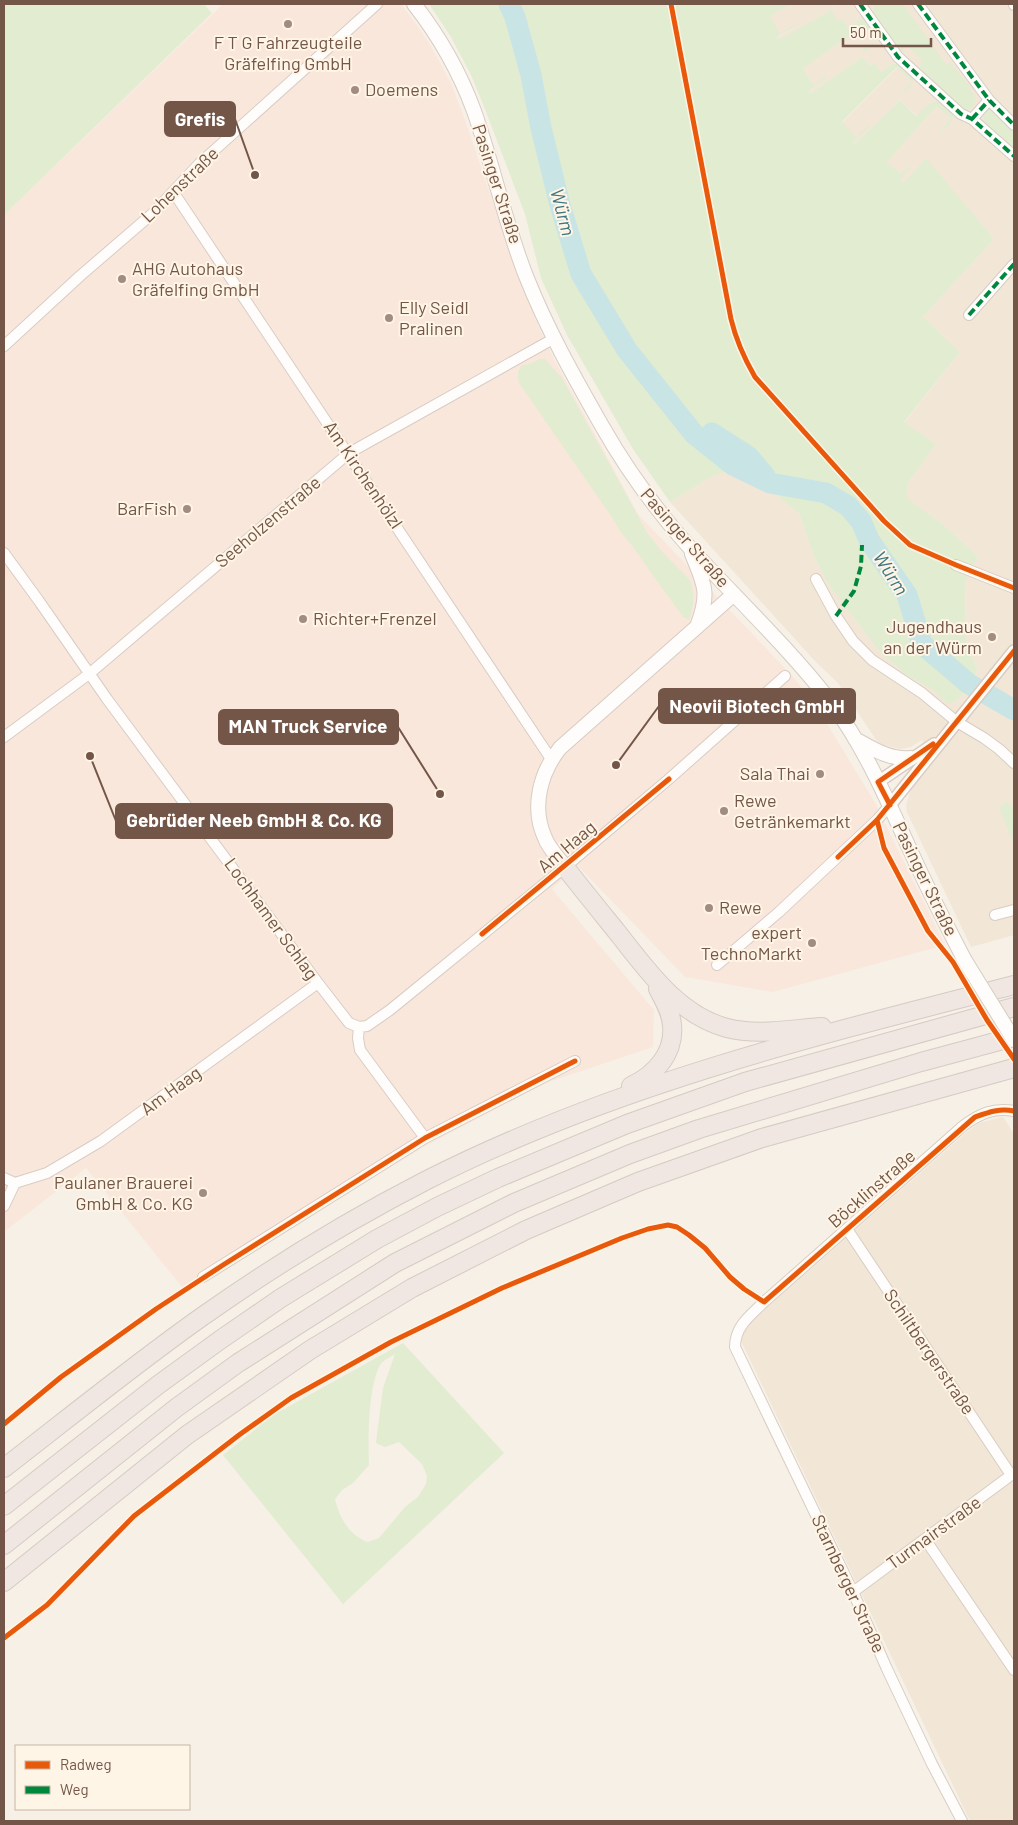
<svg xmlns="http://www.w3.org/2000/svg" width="1018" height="1825" font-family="Barlow,sans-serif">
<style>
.residential{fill:#f2e6d6}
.commercial{fill:#fae7dc}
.green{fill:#e2ecd1;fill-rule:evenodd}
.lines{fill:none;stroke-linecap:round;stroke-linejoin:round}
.river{stroke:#c8e4e5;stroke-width:21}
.minor-casing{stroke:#d7cdc4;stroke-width:12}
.tertiary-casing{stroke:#d7cdc4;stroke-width:14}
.secondary-casing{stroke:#d6ccc3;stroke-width:16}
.motorway-casing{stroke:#d5cbc4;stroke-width:20}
.minor{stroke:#fefdfb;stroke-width:10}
.tertiary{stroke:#fefdfb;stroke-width:11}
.secondary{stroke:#fefdfb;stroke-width:14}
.motorway{stroke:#f0e7e3;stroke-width:18}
.secondary-bridge-casing{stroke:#d6ccc3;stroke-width:16;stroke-linecap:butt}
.secondary-bridge{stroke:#fefdfb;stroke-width:14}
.quiet{stroke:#00873e;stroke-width:4;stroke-dasharray:8 4;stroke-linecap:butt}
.cycleway-casing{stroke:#fff5e6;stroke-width:8}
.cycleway{stroke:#e8590c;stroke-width:5}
.poi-dot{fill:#a18c7f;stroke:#fff5e6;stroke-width:2}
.labels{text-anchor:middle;stroke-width:4;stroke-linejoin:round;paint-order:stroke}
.poi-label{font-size:18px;fill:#735647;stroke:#fff5e6;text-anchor:start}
.street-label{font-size:18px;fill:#735647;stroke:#fff5e6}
.water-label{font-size:19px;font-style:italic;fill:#3f7680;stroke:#fff5e6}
.leader{fill:none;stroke:#735647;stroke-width:2}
.callout-dot{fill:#735647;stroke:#fff5e6;stroke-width:2}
.callout{fill:#735647;stroke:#735647;stroke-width:2}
.callout-label{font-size:19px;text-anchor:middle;font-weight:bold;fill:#fff}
</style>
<rect width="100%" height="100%" fill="#f6f0e6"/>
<path class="residential" d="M 791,4 L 832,4 L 834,6 L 837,4 L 1014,4 L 1014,935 L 971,947 L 907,812 L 906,805 L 911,789 L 934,761 L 922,740 L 911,747 L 900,749 L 884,745 L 877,741 L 838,683 L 816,662 L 670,502 L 714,475 L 729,471 L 773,492 L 799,514 L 813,554 L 828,584 L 879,651 L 905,674 L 933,690 L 948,703 L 958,700 L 975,676 L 977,668 L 966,645 L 965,579 L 978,557 L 945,526 L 907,498 L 907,484 L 936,444 L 904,423 L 960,352 L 923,317 L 994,239 L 926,159 L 904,184 L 899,180 L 910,167 L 908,166 L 901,174 L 887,162 L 938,105 L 951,118 L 941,130 L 943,131 L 952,121 L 954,113 L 939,100 L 930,103 L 917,116 L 900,100 L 855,144 L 854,142 L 869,126 L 856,137 L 842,123 L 898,67 L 912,82 L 914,77 L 900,63 L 892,64 L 881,72 L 874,63 L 870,66 L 862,57 L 810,94 L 808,92 L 827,78 L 826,77 L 814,85 L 803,69 L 864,25 L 876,41 L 878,37 L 866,19 L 859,20 L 848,27 L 843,21 L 838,21 L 836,19 L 831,10 L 779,41 L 777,38 L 795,27 L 794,26 L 780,34 L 769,16 Z
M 1003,1117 L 1014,1134 L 1014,1821 L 970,1821 L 741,1341 L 741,1333 L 746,1326 L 967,1132 L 979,1123 Z"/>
<path class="commercial" d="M 223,4 L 401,4 L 417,25 L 432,48 L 451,83 L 465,120 L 517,273 L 538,325 L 554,359 L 638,514 L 764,646 L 795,679 L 818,709 L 874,801 L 945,945 L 773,992 L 685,977 L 578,866 L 552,889 L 654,1010 L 653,1047 L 546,1083 L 427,1145 L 186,1292 L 86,1168 L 4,1232 L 4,215 Z"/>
<path class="green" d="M 4,4 L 204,4 L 212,13 L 4,215 Z
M 429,4 L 791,4 L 770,16 L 780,34 L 794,25 L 795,27 L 777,37 L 779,40 L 831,10 L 838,21 L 843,20 L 848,27 L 859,20 L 866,19 L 878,37 L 874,45 L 864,52 L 862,50 L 876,41 L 864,25 L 803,69 L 814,85 L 826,76 L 827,78 L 809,91 L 810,94 L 862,57 L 870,66 L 874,63 L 881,72 L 892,64 L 900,63 L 914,77 L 911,86 L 903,93 L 902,92 L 912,82 L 897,67 L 842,122 L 856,137 L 868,125 L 870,126 L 854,142 L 855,144 L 900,100 L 916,116 L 930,103 L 939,100 L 954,113 L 952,121 L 943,131 L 941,130 L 951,118 L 937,106 L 887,162 L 901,174 L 908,166 L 910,168 L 900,180 L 904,183 L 926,158 L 994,239 L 923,317 L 960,352 L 904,422 L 936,444 L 907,484 L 907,498 L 945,526 L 978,557 L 965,580 L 966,645 L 977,668 L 975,676 L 958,700 L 948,704 L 933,690 L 905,674 L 879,651 L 828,584 L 813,554 L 799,514 L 773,492 L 729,471 L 714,475 L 670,502 L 633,449 L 567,335 L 541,278 L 525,214 L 483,104 L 471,75 L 451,37 Z
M 875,4 L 903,4 L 947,66 L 950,62 C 958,73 992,105 965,110 L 920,70 L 921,59 L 906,44 L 902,52 L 873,13 Z
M 993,110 L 1014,131 L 1014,149 L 985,124 L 984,117 L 986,111 Z
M 539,359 L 545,359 L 562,378 L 648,534 L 664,554 L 690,580 C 695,592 694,608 689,620 L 683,617 C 666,594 650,571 633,547 C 627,539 619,532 615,522 L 519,383 C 517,376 517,371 522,365 L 530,364 Z
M 1007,801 L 1014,808 L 1014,839 L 1012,840 L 999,807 Z
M 403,1343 L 504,1453 L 343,1604 L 223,1455 L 275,1414 ZM 395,1354 L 383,1388 L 376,1443 L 385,1447 L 399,1442 L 422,1464 L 427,1476 L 426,1484 L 418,1497 L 405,1507 L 379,1538 L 368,1542 C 350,1536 339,1518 335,1499 L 342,1490 L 353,1483 L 369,1465 C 368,1440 368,1387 380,1365 C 382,1361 390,1357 395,1354 Z"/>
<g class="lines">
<path class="river" d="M 509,4 L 515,17 L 531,75 L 541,128 L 560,205 L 581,274 L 627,350 L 694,434 L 733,465 L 770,483 L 826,493 L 848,506 L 861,521 L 869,540 L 907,595 L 922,644 L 969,684 L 1014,710
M 712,433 L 748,456 L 765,476"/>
<defs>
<path id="minor" d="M 860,4 L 898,57 L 961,114 L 972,119 L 1014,156
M 918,4 L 989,100 L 1014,125
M 1014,4 L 1014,5
M 972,119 L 989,100
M 174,193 L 551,759
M 969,315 L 1014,264
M 4,346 L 80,276 L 152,214 L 199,164 L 377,4
M 4,553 L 39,601 L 107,699 L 318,983 L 349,1023 L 359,1027
M 956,565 L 1014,588
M 816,579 L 836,616 L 853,641 L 872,660 L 922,693 L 957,722 L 984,738 L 999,749 L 1014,763
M 4,737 L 89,674 L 349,453 L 553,339
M 995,915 L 1014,910
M 717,965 L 779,912 L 877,820 L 890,805
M 359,1027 L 367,1026 L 390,1010 L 565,867 L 669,779 L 785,676
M 359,1027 L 358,1038 L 360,1050 L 425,1138
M 4,1178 L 15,1183 L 47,1173 L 101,1141 L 318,983
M 4,1206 L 15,1183
M 847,1229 L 1011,1475
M 203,1277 L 425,1138 L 575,1061
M 925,1539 L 1014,1670
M 853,1592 L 1014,1473
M 962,1821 L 932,1764 L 887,1669 L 853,1592 L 735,1347 C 735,1326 750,1316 764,1302 L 963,1126 C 979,1114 994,1107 1014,1111"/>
<path id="tertiary" d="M 878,782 L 934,744
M 890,805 L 1014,651"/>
<path id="secondary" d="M 414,4 C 439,36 460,73 474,111 C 493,165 505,223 526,276 C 547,329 574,377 602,426 C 627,470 657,511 690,548 C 737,599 788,647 830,701 C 865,747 888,802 912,854 C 928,890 946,924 964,959
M 692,554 C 704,584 710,592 698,624
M 855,739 C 873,749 890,760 911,758
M 565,867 C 559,858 549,849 545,838 C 531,808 540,773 560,748 L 734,594"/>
<path id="motorway" d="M 565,867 C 582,889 600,911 617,932 C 647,970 678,1015 727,1028 C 758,1036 791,1029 822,1027
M 631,1086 C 655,1075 675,1053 672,1025 C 671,1012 664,1000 658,989
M 4,1468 C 70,1417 135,1364 203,1316 C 274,1266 349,1220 427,1180 C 612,1086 814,1036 1014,985
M 4,1506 L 158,1385 L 220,1340 L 281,1298 L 377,1239 L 437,1207 L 498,1178 L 627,1124 L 745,1082 L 1014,1007
M 4,1545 L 176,1408 L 238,1363 L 395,1263 L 514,1203 L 630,1154 L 699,1129 L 921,1062 L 1014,1037
M 4,1582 L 187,1435 L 310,1350 L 412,1288 L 526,1230 L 638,1182 L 762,1138 L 1014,1068"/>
</defs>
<use href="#minor" class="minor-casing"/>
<use href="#tertiary" class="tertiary-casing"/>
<use href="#secondary" class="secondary-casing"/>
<use href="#motorway" class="motorway-casing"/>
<use href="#minor" class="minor"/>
<use href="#tertiary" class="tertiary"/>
<use href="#secondary" class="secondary"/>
<use href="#motorway" class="motorway"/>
<defs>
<path id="secondary-bridge" d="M 964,959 L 1014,1040"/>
</defs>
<use href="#secondary-bridge" class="secondary-bridge-casing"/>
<use href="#secondary-bridge" class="secondary-bridge"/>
<path class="quiet" d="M 860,4 L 898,57 L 961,114 L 972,119 L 1014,156
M 918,4 L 989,100 L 1014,125
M 972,119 L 989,100
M 969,315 L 1014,264
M 836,616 L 854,591 L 861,566 L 862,545"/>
<defs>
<path id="cycleway" d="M 671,4 L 731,319 C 736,340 744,358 755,377 L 884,521 L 910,545 L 956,565 L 1014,588
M 890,805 L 878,782 L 933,744
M 877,820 L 884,848 L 928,931 L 953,962 L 987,1020 L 1014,1059
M 838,857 L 877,820 L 1014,651
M 482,934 L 669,779
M 4,1424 L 61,1377 L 156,1309 L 223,1265 L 425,1138 L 575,1061
M 4,1638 L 47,1605 L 134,1516 L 239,1435 L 291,1398 L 391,1342 L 502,1288 L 622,1238 L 648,1229 L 668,1225 L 677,1227 L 689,1235 L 705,1248 L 730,1277 L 744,1289 L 764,1302 L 975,1117 C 989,1112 1000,1108 1014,1111"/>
</defs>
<use href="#cycleway" class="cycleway-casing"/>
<use href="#cycleway" class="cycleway"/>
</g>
<g class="poi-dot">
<circle cx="288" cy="24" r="5"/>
<circle cx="355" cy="90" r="5"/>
<circle cx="122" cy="279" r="5"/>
<circle cx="389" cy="318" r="5"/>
<circle cx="187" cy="509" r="5"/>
<circle cx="303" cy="619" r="5"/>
<circle cx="992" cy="637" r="5"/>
<circle cx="820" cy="774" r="5"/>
<circle cx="724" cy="811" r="5"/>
<circle cx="709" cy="908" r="5"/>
<circle cx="812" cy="943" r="5"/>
<circle cx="203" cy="1193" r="5"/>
</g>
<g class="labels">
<g class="poi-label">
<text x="288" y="49" text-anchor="middle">F T G Fahrzeugteile<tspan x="288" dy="21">Gräfelfing GmbH</tspan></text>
<text x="365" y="96">Doemens</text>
<text x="132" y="275">AHG Autohaus<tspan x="132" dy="21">Gräfelfing GmbH</tspan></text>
<text x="399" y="314">Elly Seidl<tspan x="399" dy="21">Pralinen</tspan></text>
<text x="177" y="515" text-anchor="end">BarFish</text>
<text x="313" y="625">Richter+Frenzel</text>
<text x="982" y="633" text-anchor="end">Jugendhaus<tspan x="982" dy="21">an der Würm</tspan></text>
<text x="810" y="780" text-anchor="end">Sala Thai</text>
<text x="734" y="807">Rewe<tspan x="734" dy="21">Getränkemarkt</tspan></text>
<text x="719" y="914">Rewe</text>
<text x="802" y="939" text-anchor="end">expert<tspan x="802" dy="21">TechnoMarkt</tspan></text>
<text x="193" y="1189" text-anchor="end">Paulaner Brauerei<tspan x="193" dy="21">GmbH &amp; Co. KG</tspan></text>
</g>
<g class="street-label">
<text transform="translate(497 184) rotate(72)" y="6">Pasinger Straße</text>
<text transform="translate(180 185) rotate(-44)" y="6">Lohenstraße</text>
<text transform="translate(363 475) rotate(56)" y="6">Am Kirchenhölzl</text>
<text transform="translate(268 522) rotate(-40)" y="6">Seeholzenstraße</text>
<text transform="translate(685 538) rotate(49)" y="6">Pasinger Straße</text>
<text transform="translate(567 847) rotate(-40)" y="6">Am Haag</text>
<text transform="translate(925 879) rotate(64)" y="6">Pasinger Straße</text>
<text transform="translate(271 919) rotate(54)" y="6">Lochhamer Schlag</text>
<text transform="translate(171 1091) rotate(-36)" y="6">Am Haag</text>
<text transform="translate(872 1189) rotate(-41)" y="6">Böcklinstraße</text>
<text transform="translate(929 1352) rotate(56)" y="6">Schiltbergerstraße</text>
<text transform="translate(934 1533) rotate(-36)" y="6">Turmairstraße</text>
<text transform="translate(848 1584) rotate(65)" y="6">Starnberger Straße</text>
</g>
<g class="water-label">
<text transform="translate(563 212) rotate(75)" y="7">Würm</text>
<text transform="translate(891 573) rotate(58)" y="7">Würm</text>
</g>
</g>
<path class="leader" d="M255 175L235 119M616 765L659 706M440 794L398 727M90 756L116 821"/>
<g class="callout-dot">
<circle cx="255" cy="175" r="5"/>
<circle cx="616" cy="765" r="5"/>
<circle cx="440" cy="794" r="5"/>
<circle cx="90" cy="756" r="5"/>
</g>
<g class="callout">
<rect x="165" y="102" width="70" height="34" rx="5"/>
<rect x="659" y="689" width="196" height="34" rx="5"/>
<rect x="219" y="710" width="179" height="34" rx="5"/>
<rect x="116" y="804" width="276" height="34" rx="5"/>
</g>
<g class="callout-label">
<text x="200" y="126">Grefis</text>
<text x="757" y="713">Neovii Biotech GmbH</text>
<text x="308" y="733">MAN Truck Service</text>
<text x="254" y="827">Gebrüder Neeb GmbH &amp; Co. KG</text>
</g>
<rect width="1018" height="1825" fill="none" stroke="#735647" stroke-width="10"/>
<rect x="15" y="1745" width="175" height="65" fill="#fff5e6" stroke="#c7b5a6"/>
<rect x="25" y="1761" width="25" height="8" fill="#e8590c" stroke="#c7b5a6"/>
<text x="60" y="1770" font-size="15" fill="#735647">Radweg</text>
<rect x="25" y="1786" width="25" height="8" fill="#00873e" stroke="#c7b5a6"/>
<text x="60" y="1795" font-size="15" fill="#735647">Weg</text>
<path d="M843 38v8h88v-8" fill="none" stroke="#735647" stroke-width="2.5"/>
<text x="850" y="38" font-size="15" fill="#735647" stroke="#fff5e6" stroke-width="4" paint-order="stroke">50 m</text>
</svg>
